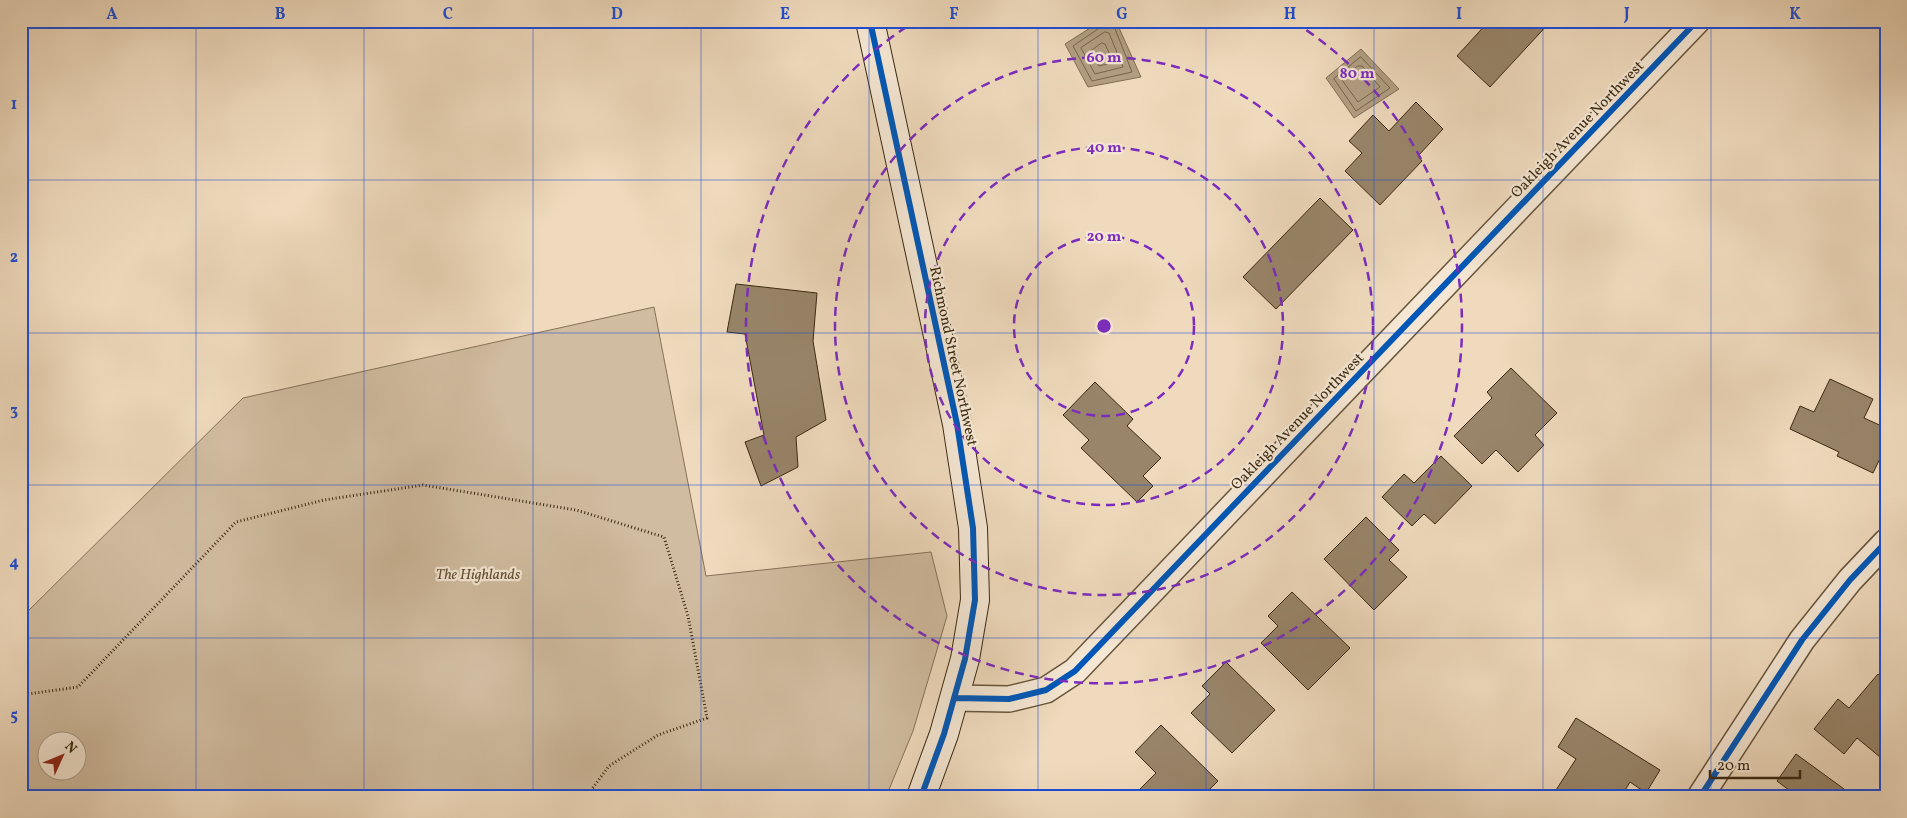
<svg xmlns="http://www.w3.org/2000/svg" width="1907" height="818" font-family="Vollkorn,serif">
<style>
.green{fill:#d0bca0;stroke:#857258;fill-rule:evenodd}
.water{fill:#b19e83;stroke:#816f55}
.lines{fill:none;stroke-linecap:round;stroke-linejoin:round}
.shore{stroke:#76644a;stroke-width:1}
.building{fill:#98856a;stroke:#3a2911}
.street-casing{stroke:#67553c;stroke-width:28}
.secondary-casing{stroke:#3a2911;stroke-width:30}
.path{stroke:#3a2911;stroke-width:3;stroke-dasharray:1 2.5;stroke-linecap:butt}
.street{stroke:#f5e7d4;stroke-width:25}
.secondary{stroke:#f5e7d4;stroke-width:28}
.cycleway-casing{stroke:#f5e7d4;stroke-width:9}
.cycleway{stroke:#0057b8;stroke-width:6}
.grid{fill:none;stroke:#1d4ed8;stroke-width:1;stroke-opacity:0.55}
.ring{fill:none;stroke:#7b2cbf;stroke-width:2.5;stroke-dasharray:9 6}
.labels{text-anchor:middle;stroke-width:4.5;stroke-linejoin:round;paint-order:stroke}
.street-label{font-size:15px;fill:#3a2911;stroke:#f5e7d4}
.park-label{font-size:15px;font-style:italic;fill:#604e35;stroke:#f5e7d4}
.centre{fill:#7b2cbf;stroke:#f5e7d4;stroke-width:2.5}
.ring-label{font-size:15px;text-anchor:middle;font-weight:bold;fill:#7b2cbf;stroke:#f5e7d4;stroke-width:4.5;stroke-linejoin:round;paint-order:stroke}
.neatline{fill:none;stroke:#1d4ed8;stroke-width:2}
.grid-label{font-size:16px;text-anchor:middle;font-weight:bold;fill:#1d4ed8}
</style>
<rect width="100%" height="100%" fill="#efdabd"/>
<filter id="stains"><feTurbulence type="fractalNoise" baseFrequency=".004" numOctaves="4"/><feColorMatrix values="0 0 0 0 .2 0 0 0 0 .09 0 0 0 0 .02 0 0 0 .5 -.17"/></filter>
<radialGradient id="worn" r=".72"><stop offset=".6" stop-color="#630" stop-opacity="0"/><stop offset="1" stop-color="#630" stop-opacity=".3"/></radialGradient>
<path class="green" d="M 654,307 L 706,576 L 931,552 L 947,616 L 913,731 L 886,797 L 21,797 L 21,618 L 243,398 ZM 48,740 L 78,740 L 78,770 L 48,770 Z"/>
<path class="water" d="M 1101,21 L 1116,21 L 1141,77 L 1088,87 L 1065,44 Z
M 1361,49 L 1399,89 L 1354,118 L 1326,78 Z"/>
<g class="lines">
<path class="shore" d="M 1103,21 L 1101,27 L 1073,46 L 1092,81 L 1132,72 L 1112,21
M 1105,32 L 1109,33 L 1123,67 L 1095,74 L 1081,48 Z
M 1102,43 L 1105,44 L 1113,61 L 1111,63 L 1099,66 L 1091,51 Z
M 1361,57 L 1390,88 L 1356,111 L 1334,79 Z
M 1358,66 L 1362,66 L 1380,87 L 1358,102 L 1342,80 Z"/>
</g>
<path class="building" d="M 1487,21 L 1551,21 L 1490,87 L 1457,56 L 1488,22 Z
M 1416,102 L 1443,129 L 1418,156 L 1422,161 L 1380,205 L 1345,171 L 1362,153 L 1349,141 L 1373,115 L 1389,131 Z
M 1320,198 L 1353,230 L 1276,309 L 1243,277 Z
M 736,284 L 817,293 L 813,341 L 826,420 L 796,437 L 798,467 L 761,486 L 745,442 L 764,435 L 745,334 L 727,332 Z
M 1511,368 L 1557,413 L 1535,435 L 1544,445 L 1518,472 L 1496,450 L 1482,464 L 1454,436 L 1492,398 L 1487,392 Z
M 1830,379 L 1873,399 L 1864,418 L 1886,428 L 1886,446 L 1873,473 L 1837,456 L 1839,452 L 1790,429 L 1800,406 L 1814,412 Z
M 1095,382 L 1133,419 L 1127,426 L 1161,458 L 1143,476 L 1153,486 L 1137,502 L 1081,448 L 1089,440 L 1063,415 Z
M 1441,456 L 1472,486 L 1435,524 L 1424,514 L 1412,526 L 1382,497 L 1404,474 L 1414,483 Z
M 1366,517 L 1399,550 L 1389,560 L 1407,577 L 1374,610 L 1324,559 Z
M 1292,592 L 1350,648 L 1308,690 L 1261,643 L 1278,626 L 1268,616 Z
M 1226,662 L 1275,710 L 1232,753 L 1191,713 L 1210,694 L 1202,686 Z
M 1878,674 L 1886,681 L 1886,762 L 1857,738 L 1844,754 L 1814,729 L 1838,699 L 1849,708 Z
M 1576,718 L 1660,770 L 1646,793 L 1630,782 L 1621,797 L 1566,797 L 1556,790 L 1576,759 L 1558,747 Z
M 1161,725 L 1218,781 L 1202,797 L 1136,797 L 1134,795 L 1156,773 L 1135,752 Z
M 1796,754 L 1855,797 L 1798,797 L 1777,781 Z"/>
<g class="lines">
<defs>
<path id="street" d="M 954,698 L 1009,699 L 1046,690 L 1075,671 L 1697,21
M 1700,797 L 1802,640 L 1850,580 L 1886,542"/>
<path id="secondary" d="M 870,21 L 957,424 L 973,528 L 975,600 L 965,659 L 944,734 L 921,797"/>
</defs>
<use href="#street" class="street-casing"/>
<use href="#secondary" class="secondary-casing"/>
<path class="path" d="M 21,695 L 78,687 L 236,522 L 324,500 L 423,485 L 576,510 L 664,537 L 688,616 L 707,718 L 658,735 L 609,766 L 586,797"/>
<use href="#street" class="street"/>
<use href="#secondary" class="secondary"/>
<defs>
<path id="cycleway" d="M 870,21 L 957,424 L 973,528 L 975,600 L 965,659 L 944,734 L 921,797
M 954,698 L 1009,699 L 1046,690 L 1075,671 L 1697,21
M 1700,797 L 1802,640 L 1850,580 L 1886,542"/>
</defs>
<use href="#cycleway" class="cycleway-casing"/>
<use href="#cycleway" class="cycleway"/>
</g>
<path class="grid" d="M 196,21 L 196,797M 364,21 L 364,797M 533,21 L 533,797M 701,21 L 701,797M 869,21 L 869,797M 1038,21 L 1038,797M 1206,21 L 1206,797M 1374,21 L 1374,797M 1543,21 L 1543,797M 1711,21 L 1711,797M 21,180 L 1886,180M 21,333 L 1886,333M 21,485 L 1886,485M 21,638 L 1886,638"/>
<g class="ring">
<circle cx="1104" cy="326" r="90"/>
<circle cx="1104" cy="326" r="179"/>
<circle cx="1104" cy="326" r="269"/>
<path d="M1294 22A358 358 0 1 1 914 22"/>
</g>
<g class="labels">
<g class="street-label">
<text transform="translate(1577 129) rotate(-46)" y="5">Oakleigh Avenue Northwest</text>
<text transform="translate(954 356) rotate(78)" y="5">Richmond Street Northwest</text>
<text transform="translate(1297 421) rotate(-46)" y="5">Oakleigh Avenue Northwest</text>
</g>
<g class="park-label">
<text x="478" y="579">The Highlands</text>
</g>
</g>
<circle cx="1104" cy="326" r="8" class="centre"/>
<g class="ring-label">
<text x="1104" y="62">60 m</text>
<text x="1357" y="78">80 m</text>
<text x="1104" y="152">40 m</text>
<text x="1104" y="241">20 m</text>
</g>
<rect width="1907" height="818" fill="none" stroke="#efdabd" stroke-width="55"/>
<g transform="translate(62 756) rotate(46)"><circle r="24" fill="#f5e7d4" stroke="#aa9b86"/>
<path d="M0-4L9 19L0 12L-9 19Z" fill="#8f2418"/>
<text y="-8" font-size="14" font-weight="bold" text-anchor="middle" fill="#3a2911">N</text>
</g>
<path d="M1710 770v8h90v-8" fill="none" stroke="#3a2911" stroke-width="2.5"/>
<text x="1717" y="770" font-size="15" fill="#3a2911" stroke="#f5e7d4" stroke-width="4" paint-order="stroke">20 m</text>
<rect x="28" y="28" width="1852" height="762" class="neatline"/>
<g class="grid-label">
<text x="112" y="19">A</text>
<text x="280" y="19">B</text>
<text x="448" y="19">C</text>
<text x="617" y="19">D</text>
<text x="785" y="19">E</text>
<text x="954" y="19">F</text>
<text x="1122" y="19">G</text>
<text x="1290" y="19">H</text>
<text x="1459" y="19">I</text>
<text x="1627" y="19">J</text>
<text x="1795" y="19">K</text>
<text x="14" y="109">1</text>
<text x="14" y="262">2</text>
<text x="14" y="415">3</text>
<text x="14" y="567">4</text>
<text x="14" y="720">5</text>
</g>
<rect width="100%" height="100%" filter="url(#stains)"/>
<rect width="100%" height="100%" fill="url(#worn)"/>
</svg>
